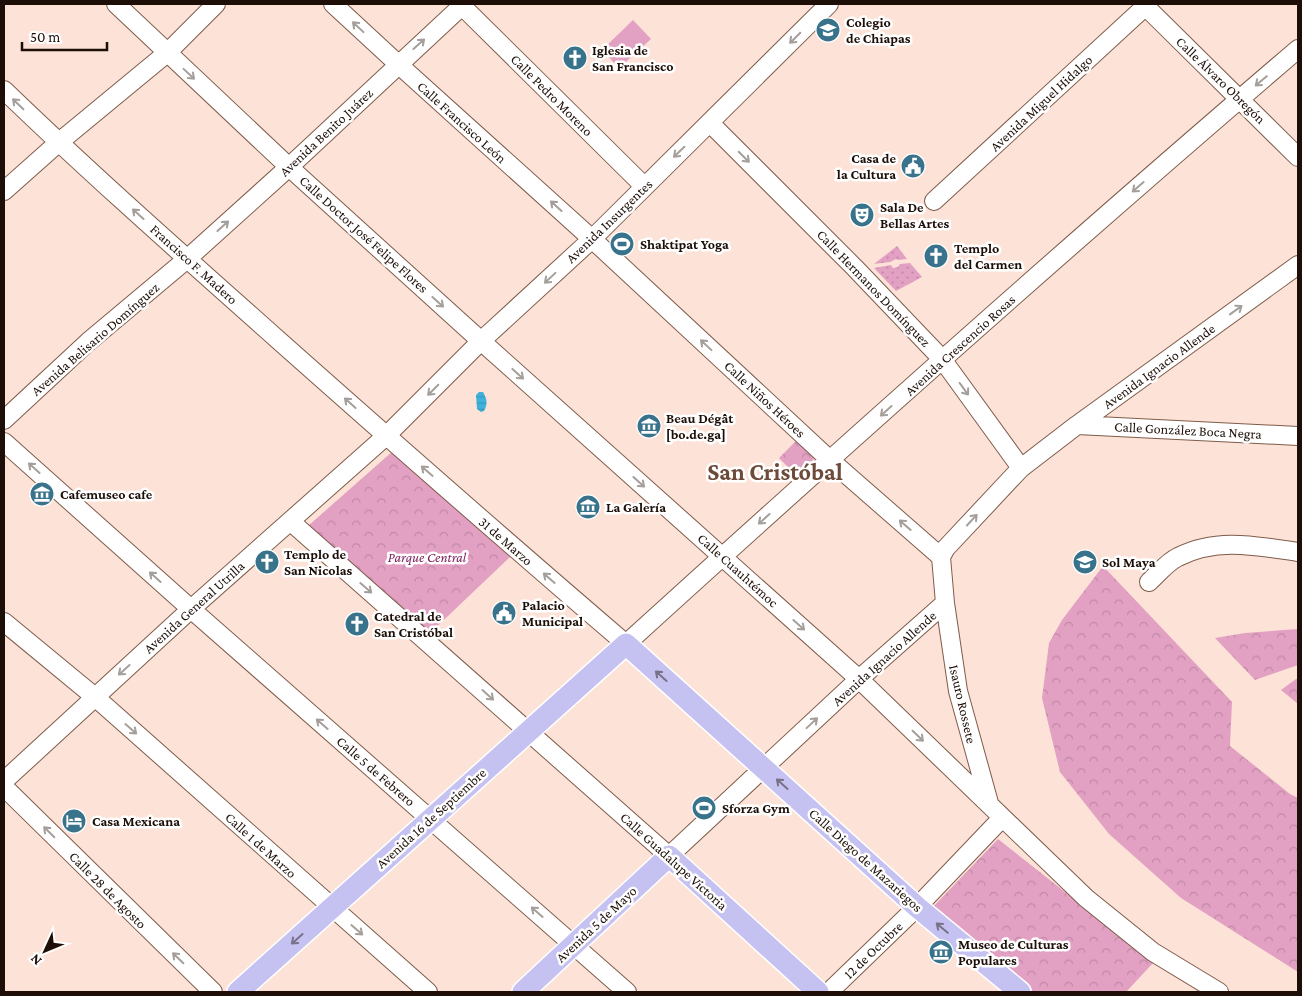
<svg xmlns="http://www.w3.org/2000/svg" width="1302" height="996" font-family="'Crimson Pro',serif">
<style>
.grass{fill:url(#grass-dots)}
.forest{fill:url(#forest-crowns)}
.pitch{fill:#e2a0c3}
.water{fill:url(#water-rules)}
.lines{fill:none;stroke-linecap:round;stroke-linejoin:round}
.minor-casing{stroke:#7f5b4a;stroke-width:20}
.major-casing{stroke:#fff;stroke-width:24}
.minor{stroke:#fff;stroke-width:18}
.major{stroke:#c5c1f1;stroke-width:21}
.oneway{stroke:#a59f9c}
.oneway2{stroke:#797188}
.labels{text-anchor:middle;stroke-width:5;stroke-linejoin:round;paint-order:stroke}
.poi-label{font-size:14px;font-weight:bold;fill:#1d0f08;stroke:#fff;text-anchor:start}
.street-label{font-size:14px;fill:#1d0f08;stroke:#fff}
.park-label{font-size:14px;font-style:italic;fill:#82205e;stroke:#fff}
.town-label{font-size:24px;font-weight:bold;fill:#6d4b3a;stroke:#fff}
</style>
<defs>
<pattern id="grass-dots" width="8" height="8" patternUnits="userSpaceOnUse" patternTransform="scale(1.25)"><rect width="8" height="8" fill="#e2a0c3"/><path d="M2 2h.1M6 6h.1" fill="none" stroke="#c189a6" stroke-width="1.8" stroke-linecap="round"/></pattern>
<pattern id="forest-crowns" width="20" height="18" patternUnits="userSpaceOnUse" patternTransform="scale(1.25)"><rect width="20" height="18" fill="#e2a0c3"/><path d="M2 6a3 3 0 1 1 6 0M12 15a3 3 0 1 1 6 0" fill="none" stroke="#c189a6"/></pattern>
<pattern id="water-rules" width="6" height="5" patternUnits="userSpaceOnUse" patternTransform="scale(1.25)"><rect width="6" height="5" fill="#3fb2dc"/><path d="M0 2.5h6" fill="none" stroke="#3798bb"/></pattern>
</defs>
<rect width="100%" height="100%" fill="#fde3d7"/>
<path class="grass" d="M 897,246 L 907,259 L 898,260 L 896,259 L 890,262 L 874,264 Z
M 910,263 L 922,277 L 896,291 L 874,268 L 891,265 L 893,268 L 898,267 L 900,264 Z"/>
<path class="forest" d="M 797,440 L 815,458 L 797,476 L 779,458 Z
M 393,451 L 511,556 L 428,635 L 308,526 Z
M 1103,566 L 1232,702 L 1230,746 L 1290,794 L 1298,798 L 1298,972 L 1181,898 L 1109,834 L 1060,772 L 1042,698 L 1049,643 L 1062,620 Z
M 1298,629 L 1298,665 L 1255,680 L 1215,638 L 1245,633 Z
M 1296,679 L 1298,679 L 1298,704 L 1281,690 Z
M 998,839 L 1154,962 L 1126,992 L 1033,992 L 932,908 Z"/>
<path class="pitch" d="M 633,20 L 651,39 L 619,68 L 602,50 Z"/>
<path class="water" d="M 479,392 L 483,392 C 487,399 488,404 484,411 L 481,412 L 477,409 L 476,395 Z"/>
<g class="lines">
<defs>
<path id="minor" d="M 116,4 L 289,167 L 481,341 L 859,679 L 1086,898 L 1153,952 L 1219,992
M 333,4 L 398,64 L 592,239 L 830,460 L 941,557
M 460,4 L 644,186
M 1143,4 L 1298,157
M 4,90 C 92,175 184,256 276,338 C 392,441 508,543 626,644 C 847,443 1070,244 1298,49
M 710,123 L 855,268 L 942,359 L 1021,468
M 4,191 L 58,143 L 167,53 L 216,4
M 934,201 L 1148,4
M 4,420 L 88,342 L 187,259 L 289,167 L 464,4
M 1077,425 L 1298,436
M 4,442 L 191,609 L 627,992
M 290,521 L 669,856 L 859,679 L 945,603
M 1149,582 C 1158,574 1167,562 1178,557 C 1217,537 1257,546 1298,552
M 4,622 L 95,697 L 428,992
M 4,781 L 191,609 L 386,436 L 481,341 L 592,239 L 829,4
M 4,787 L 213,992
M 989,803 L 958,691 L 945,603 L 941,557 L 946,548 L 1021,468 L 1077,425 L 1298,265
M 829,992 L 917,907 L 1002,818"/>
<path id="major" d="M 238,992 L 626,644 L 917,907 L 1020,992
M 523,992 L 669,856 L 818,992"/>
</defs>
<use href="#minor" class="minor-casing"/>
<use href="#major" class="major-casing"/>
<use href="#minor" class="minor"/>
<use href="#major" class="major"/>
</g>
<defs><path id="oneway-shaft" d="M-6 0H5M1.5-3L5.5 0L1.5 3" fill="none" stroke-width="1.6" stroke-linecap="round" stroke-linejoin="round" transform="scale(1.25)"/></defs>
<g class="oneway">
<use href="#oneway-shaft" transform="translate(358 27) rotate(-137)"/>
<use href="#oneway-shaft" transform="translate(795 38) rotate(135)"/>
<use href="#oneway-shaft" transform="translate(419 44) rotate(-42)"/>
<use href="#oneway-shaft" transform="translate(189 74) rotate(43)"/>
<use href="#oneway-shaft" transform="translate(1261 81) rotate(140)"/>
<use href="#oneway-shaft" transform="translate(18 104) rotate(-136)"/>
<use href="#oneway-shaft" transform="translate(679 152) rotate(136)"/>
<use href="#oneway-shaft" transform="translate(744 157) rotate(45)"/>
<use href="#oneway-shaft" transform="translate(1138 187) rotate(139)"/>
<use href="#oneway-shaft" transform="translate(556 206) rotate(-138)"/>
<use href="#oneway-shaft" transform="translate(138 214) rotate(-138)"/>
<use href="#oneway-shaft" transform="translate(223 226) rotate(-42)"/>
<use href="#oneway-shaft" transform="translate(550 278) rotate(137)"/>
<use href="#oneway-shaft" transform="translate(438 302) rotate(42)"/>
<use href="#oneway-shaft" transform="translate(1236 310) rotate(-36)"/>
<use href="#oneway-shaft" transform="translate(706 345) rotate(-137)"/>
<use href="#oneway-shaft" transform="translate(518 374) rotate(42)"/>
<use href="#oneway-shaft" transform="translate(964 389) rotate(54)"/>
<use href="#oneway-shaft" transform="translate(433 390) rotate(135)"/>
<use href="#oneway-shaft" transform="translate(350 403) rotate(-138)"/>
<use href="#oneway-shaft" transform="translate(886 411) rotate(138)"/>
<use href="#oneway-shaft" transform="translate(34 468) rotate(-138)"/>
<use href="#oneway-shaft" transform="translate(427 471) rotate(-139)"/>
<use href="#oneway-shaft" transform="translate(639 482) rotate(42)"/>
<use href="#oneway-shaft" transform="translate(764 519) rotate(138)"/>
<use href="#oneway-shaft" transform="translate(972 520) rotate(-47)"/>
<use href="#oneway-shaft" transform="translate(905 525) rotate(-139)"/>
<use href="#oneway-shaft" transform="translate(155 577) rotate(-138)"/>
<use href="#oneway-shaft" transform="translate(549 578) rotate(-139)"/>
<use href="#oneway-shaft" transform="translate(366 588) rotate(41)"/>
<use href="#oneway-shaft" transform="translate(799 625) rotate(42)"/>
<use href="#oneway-shaft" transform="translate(124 670) rotate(138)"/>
<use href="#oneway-shaft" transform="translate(488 695) rotate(42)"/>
<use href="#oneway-shaft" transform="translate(812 723) rotate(-43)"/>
<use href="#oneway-shaft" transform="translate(322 724) rotate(-139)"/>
<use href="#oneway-shaft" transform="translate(131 729) rotate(41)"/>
<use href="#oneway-shaft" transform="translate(918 736) rotate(44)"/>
<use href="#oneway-shaft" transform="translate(49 832) rotate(-135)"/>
<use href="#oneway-shaft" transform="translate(537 912) rotate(-139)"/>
<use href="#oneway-shaft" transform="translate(357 930) rotate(41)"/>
<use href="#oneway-shaft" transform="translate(178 958) rotate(-136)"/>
</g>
<g class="oneway2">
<use href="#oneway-shaft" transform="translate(661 676) rotate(-138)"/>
<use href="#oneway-shaft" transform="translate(782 784) rotate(-138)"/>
<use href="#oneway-shaft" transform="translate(942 928) rotate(-140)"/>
<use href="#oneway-shaft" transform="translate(297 939) rotate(138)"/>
</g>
<defs>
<symbol id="school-disc" viewBox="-11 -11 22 22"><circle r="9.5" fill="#38738b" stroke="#fff"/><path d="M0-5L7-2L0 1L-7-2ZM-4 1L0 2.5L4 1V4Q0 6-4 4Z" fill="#fff"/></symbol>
<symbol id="church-disc" viewBox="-11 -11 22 22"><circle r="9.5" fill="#38738b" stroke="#fff"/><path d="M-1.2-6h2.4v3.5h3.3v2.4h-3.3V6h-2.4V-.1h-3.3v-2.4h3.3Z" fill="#fff"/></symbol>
<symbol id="civic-disc" viewBox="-11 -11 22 22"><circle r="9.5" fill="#38738b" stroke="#fff"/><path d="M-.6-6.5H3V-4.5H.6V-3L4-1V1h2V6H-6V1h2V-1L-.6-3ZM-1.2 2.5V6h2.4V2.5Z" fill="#fff"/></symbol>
<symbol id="theatre-disc" viewBox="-11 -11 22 22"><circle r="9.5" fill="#38738b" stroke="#fff"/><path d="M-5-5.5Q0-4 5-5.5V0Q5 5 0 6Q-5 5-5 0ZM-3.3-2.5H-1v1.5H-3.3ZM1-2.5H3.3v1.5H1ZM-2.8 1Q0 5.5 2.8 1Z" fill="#fff"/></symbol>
<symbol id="stadium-disc" viewBox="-11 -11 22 22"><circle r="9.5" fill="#38738b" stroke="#fff"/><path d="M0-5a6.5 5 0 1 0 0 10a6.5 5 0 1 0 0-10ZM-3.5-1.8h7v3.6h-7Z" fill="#fff"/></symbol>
<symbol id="museum-disc" viewBox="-11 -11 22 22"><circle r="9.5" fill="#38738b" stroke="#fff"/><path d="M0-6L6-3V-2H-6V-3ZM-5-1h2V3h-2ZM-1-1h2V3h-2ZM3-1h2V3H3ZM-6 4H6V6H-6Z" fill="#fff"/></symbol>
<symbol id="hotel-disc" viewBox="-11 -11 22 22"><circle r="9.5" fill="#38738b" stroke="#fff"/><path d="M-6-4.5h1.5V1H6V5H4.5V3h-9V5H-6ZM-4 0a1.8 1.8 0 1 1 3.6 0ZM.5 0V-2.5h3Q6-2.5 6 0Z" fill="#fff"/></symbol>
</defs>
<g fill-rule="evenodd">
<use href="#school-disc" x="814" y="16" width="28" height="28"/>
<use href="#church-disc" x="561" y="44" width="28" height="28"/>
<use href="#civic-disc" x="899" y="152" width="28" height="28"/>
<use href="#theatre-disc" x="848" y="201" width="28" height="28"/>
<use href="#stadium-disc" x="608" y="230" width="28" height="28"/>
<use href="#church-disc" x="922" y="242" width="28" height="28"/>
<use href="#museum-disc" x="635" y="412" width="28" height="28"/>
<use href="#museum-disc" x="28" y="480" width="28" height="28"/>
<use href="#museum-disc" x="574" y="493" width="28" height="28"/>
<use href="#church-disc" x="253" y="548" width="28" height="28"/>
<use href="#school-disc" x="1071" y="548" width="28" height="28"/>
<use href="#civic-disc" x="490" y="599" width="28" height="28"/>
<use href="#church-disc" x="343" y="610" width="28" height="28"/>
<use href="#stadium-disc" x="690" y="794" width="28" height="28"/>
<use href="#hotel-disc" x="60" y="807" width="28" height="28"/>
<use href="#museum-disc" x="927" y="938" width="28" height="28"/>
</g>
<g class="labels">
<g class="poi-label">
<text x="846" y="27">Colegio<tspan x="846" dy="16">de Chiapas</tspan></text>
<text x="592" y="55">Iglesia de<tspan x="592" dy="16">San Francisco</tspan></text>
<text x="896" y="163" text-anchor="end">Casa de<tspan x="896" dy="16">la Cultura</tspan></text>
<text x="880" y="212">Sala De<tspan x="880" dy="16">Bellas Artes</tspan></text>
<text x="640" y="249">Shaktipat Yoga</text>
<text x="954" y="253">Templo<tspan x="954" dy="16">del Carmen</tspan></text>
<text x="666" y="423">Beau Dégât<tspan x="666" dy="16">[bo.de.ga]</tspan></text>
<text x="60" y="499">Cafemuseo cafe</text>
<text x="606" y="512">La Galería</text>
<text x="284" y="559">Templo de<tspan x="284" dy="16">San Nicolas</tspan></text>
<text x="1102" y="567">Sol Maya</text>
<text x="522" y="610">Palacio<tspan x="522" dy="16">Municipal</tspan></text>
<text x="374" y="621">Catedral de<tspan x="374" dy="16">San Cristóbal</tspan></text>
<text x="722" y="813">Sforza Gym</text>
<text x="92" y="826">Casa Mexicana</text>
<text x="958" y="949">Museo de Culturas<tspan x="958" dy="16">Populares</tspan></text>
</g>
<g class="street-label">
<text transform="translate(1221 80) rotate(44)" y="5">Calle Álvaro Obregón</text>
<text transform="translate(552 95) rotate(45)" y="5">Calle Pedro Moreno</text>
<text transform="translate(1041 103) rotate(-43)" y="5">Avenida Miguel Hidalgo</text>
<text transform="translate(462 122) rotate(42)" y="5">Calle Francisco León</text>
<text transform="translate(326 132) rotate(-43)" y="5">Avenida Benito Juárez</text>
<text transform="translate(609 221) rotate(-44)" y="5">Avenida Insurgentes</text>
<text transform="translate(364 234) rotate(42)" y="5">Calle Doctor José Felipe Flores</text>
<text transform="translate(194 264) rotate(42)" y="5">Francisco F. Madero</text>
<text transform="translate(874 288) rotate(46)" y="5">Calle Hermanos Domínguez</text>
<text transform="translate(95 339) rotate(-41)" y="5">Avenida Belisario Domínguez</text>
<text transform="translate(960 345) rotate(-42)" y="5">Avenida Crescencio Rosas</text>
<text transform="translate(1159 366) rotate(-36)" y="5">Avenida Ignacio Allende</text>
<text transform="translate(765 399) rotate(43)" y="5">Calle Niños Héroes</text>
<text transform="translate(1188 430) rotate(3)" y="5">Calle González Boca Negra</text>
<text transform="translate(506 541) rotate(41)" y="5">31 de Marzo</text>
<text transform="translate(738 570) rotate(42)" y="5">Calle Cuauhtémoc</text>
<text transform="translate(194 607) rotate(-42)" y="5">Avenida General Utrilla</text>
<text transform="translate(884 658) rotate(-42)" y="5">Avenida Ignacio Allende</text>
<text transform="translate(963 704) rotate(77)" y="5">Isauro Rossete</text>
<text transform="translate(376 771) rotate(41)" y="5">Calle 5 de Febrero</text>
<text transform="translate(431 818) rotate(-42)" y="5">Avenida 16 de Septiembre</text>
<text transform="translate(261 845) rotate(42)" y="5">Calle 1 de Marzo</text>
<text transform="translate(866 860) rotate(42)" y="5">Calle Diego de Mazariegos</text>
<text transform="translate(674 861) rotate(42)" y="5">Calle Guadalupe Victoria</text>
<text transform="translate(108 890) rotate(45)" y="5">Calle 28 de Agosto</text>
<text transform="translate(596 924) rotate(-43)" y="5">Avenida 5 de Mayo</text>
<text transform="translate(873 950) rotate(-44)" y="5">12 de Octubre</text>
</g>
<g class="park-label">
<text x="427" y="562">Parque Central</text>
</g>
<g class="town-label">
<text x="775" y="480">San Cristóbal</text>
</g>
</g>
<rect width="1302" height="996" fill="none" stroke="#1d0f08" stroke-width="10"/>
<g transform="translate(45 951) rotate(226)" stroke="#ffffff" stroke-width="4" paint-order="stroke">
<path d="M0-4L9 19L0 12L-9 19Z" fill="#1d0f08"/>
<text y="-8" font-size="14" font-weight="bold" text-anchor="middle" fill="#1d0f08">N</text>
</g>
<path d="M22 42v8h85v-8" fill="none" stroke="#1d0f08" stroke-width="2.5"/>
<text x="30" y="42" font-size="15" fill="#1d0f08" stroke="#ffffff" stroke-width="4" paint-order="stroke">50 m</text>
</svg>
